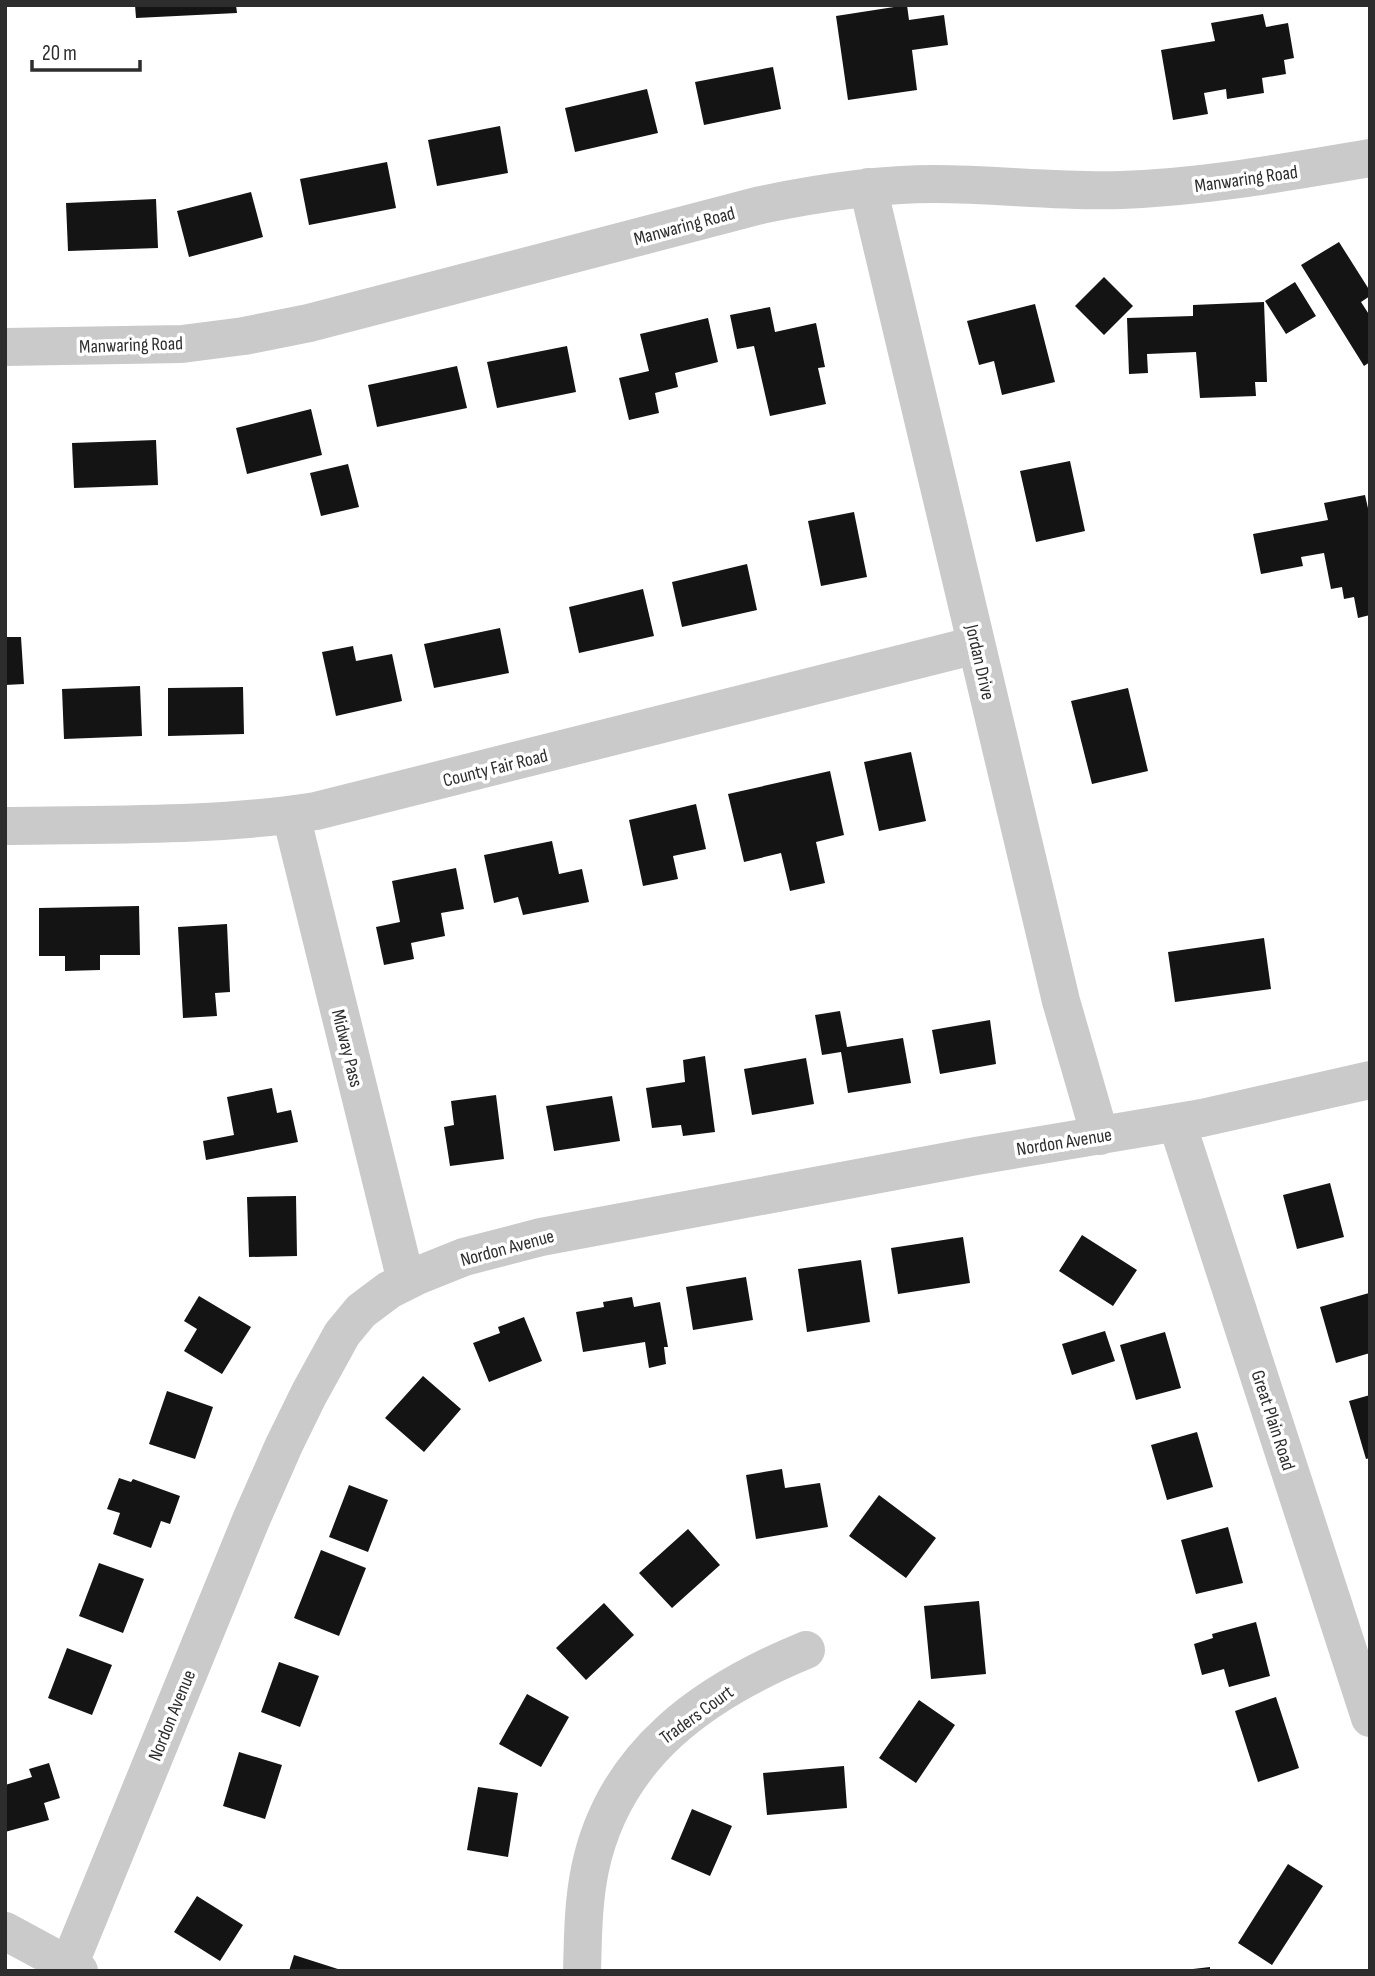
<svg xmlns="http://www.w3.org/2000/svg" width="1375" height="1976" font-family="'Sofia Sans Condensed',sans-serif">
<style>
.building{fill:#141414}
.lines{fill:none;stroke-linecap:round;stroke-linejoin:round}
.minor{stroke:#cacaca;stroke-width:38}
.labels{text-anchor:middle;stroke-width:7;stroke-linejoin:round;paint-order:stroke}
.street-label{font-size:19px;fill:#2d2d2d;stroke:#fff}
</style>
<rect width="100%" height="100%" fill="#fff"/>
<path class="building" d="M 135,5 L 236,5 L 237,13 L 136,18 Z
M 907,5 L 909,20 L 944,15 L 948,45 L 912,50 L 917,90 L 848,100 L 836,16 Z
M 1263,14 L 1266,27 L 1288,23 L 1294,58 L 1284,60 L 1286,74 L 1262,78 L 1264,93 L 1227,99 L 1226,89 L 1204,93 L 1208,114 L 1173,120 L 1161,50 L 1215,41 L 1211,23 Z
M 773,67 L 781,109 L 704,125 L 695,82 Z
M 647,89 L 658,133 L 575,152 L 565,108 Z
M 500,126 L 508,173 L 437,186 L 428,140 Z
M 387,162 L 396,208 L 309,225 L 300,179 Z
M 251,192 L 263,237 L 189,257 L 177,211 Z
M 156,199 L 158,248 L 68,251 L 66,203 Z
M 1339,242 L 1370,291 L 1370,296 L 1361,302 L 1370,316 L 1370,362 L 1364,366 L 1301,265 Z
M 1104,277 L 1133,306 L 1104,335 L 1075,306 Z
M 1295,282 L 1316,316 L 1286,334 L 1265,301 Z
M 1264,302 L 1267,382 L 1255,382 L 1256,396 L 1200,398 L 1196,352 L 1147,354 L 1148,373 L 1129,374 L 1127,318 L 1193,316 L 1193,305 Z
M 1035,304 L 1055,382 L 1002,395 L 994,361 L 979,365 L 967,321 Z
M 770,307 L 775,332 L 816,323 L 825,367 L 818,368 L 826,404 L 770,416 L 754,346 L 737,349 L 730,315 Z
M 708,318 L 718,362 L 675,373 L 678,387 L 655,393 L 659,413 L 629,420 L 619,378 L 649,371 L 640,334 Z
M 567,346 L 576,392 L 497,408 L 487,362 Z
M 457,366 L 467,408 L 377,427 L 368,385 Z
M 311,409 L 322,455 L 247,474 L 236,428 Z
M 156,440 L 158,485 L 74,488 L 72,443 Z
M 1070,461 L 1085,531 L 1036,542 L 1020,471 Z
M 348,464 L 359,507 L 321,516 L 310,473 Z
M 1365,495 L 1370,517 L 1370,615 L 1358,618 L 1354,597 L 1344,599 L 1342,587 L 1331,589 L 1324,553 L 1301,557 L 1303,566 L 1261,574 L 1253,534 L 1328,520 L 1324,503 Z
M 854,512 L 867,577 L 821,586 L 808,521 Z
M 747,564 L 757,610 L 682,627 L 672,582 Z
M 643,589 L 654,636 L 579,653 L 569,607 Z
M 500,628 L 509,673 L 434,688 L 424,644 Z
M 5,637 L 21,637 L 24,684 L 5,685 Z
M 353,646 L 356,661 L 392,654 L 402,701 L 336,716 L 322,652 Z
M 140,686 L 142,736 L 64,739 L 62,689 Z
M 243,687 L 244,734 L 168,736 L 168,688 Z
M 1128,688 L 1148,771 L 1092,784 L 1071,701 Z
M 911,752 L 926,821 L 879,831 L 864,762 Z
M 830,771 L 844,835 L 816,842 L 825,883 L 790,891 L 781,853 L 744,862 L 728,794 Z
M 696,804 L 706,849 L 673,856 L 678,879 L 643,886 L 629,820 Z
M 552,841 L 559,874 L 582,869 L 589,902 L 523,915 L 518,897 L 494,903 L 484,855 Z
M 456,868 L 464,909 L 441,913 L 445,936 L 411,943 L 414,959 L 384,965 L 376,927 L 400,922 L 392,881 Z
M 139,906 L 140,955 L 100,955 L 100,970 L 65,971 L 65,956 L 39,956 L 39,908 Z
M 227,924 L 230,992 L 215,993 L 217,1016 L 183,1018 L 178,927 Z
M 1264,938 L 1271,989 L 1175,1002 L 1168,952 Z
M 840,1011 L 847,1047 L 903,1038 L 911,1083 L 848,1093 L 841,1052 L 822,1055 L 815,1015 Z
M 990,1020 L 996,1064 L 940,1074 L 932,1030 Z
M 705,1056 L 715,1132 L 683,1136 L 681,1125 L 652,1128 L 646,1088 L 685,1082 L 683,1060 Z
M 806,1058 L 814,1104 L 752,1115 L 744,1069 Z
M 272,1088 L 277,1113 L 291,1110 L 298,1142 L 206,1160 L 203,1141 L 234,1135 L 227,1097 Z
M 496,1095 L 504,1159 L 450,1166 L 444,1127 L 454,1125 L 451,1101 Z
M 612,1096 L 620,1141 L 554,1151 L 546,1106 Z
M 1330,1183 L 1344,1237 L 1297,1249 L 1283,1195 Z
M 296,1196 L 297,1256 L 249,1257 L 247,1197 Z
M 1082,1235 L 1137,1270 L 1113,1306 L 1059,1271 Z
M 963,1237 L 970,1283 L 898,1294 L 891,1248 Z
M 861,1260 L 870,1322 L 807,1332 L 798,1269 Z
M 746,1277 L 753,1320 L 693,1330 L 686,1287 Z
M 1369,1293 L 1370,1353 L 1336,1363 L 1320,1307 Z
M 199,1296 L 251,1327 L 222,1374 L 184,1351 L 197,1329 L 184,1321 Z
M 632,1297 L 634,1307 L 660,1302 L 668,1347 L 664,1347 L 666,1364 L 649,1368 L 645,1342 L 583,1352 L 576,1312 L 604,1307 L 603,1302 Z
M 524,1317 L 542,1361 L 489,1382 L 473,1343 L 500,1333 L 498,1327 Z
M 1105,1331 L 1115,1361 L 1072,1375 L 1062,1344 Z
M 1165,1332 L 1181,1388 L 1136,1400 L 1120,1345 Z
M 423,1376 L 461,1409 L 424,1452 L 385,1418 Z
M 167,1391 L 213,1407 L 195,1459 L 149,1444 Z
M 1370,1395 L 1370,1458 L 1366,1459 L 1349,1401 Z
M 1197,1432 L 1213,1487 L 1167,1500 L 1151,1445 Z
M 782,1469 L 785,1488 L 820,1483 L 828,1527 L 756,1539 L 746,1475 Z
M 119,1478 L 131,1482 L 133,1479 L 180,1496 L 170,1524 L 161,1521 L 151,1548 L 113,1534 L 120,1513 L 107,1509 Z
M 349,1485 L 388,1500 L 368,1552 L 329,1537 Z
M 879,1495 L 936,1538 L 906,1578 L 849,1536 Z
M 1228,1527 L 1243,1583 L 1196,1594 L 1181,1540 Z
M 688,1529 L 720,1565 L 672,1608 L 639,1573 Z
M 321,1550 L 366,1568 L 339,1636 L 294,1618 Z
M 99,1563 L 144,1579 L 123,1633 L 79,1616 Z
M 979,1601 L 986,1674 L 931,1679 L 924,1606 Z
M 604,1603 L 634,1635 L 586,1680 L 556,1648 Z
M 1256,1622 L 1270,1676 L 1229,1687 L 1224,1669 L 1202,1675 L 1194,1644 L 1213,1638 L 1212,1634 Z
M 67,1648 L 112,1665 L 92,1715 L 48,1698 Z
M 279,1662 L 319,1676 L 300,1727 L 261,1712 Z
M 527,1694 L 569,1717 L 541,1767 L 499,1744 Z
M 1276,1697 L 1299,1768 L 1258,1782 L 1235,1711 Z
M 919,1700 L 955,1725 L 916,1783 L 879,1758 Z
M 239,1752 L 282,1765 L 265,1819 L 223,1806 Z
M 49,1763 L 60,1798 L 44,1803 L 49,1820 L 5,1832 L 5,1785 L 32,1777 L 29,1769 Z
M 844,1766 L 847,1808 L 767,1815 L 763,1773 Z
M 478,1787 L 518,1793 L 508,1857 L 467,1850 Z
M 692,1809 L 732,1826 L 710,1876 L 671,1859 Z
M 1288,1864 L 1323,1886 L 1272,1965 L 1238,1943 Z
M 197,1896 L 243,1925 L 220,1961 L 174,1932 Z
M 294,1955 L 341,1970 L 341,1971 L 289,1971 Z
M 1210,1967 L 1210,1971 L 1193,1971 L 1193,1969 Z"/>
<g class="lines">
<path class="minor" d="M 868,187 L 1061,1001 L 1100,1136
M 5,347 L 182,344 L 244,336 L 309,323 L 761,205 C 818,193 876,184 935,184 C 997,184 1059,192 1121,190 C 1206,187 1287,172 1370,158
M 291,815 L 406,1281
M 5,826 C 109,824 214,827 316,811 L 976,645
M 1177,1123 L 1370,1718
M 5,1931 L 79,1971
M 69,1965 L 251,1520 L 284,1445 L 309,1394 L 342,1334 L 361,1311 L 389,1290 L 419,1275 L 464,1257 L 541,1237 L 976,1156 L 1202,1118 L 1370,1080
M 582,1971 C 583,1937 583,1903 590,1869 C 614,1754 704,1692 806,1650"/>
</g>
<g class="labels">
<g class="street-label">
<text transform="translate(1246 178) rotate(-8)" y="7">Manwaring Road</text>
<text transform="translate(684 225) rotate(-15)" y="7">Manwaring Road</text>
<text transform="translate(131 344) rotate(-2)" y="7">Manwaring Road</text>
<text transform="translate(981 662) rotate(77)" y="7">Jordan Drive</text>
<text transform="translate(495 767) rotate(-14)" y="7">County Fair Road</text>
<text transform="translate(348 1048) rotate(76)" y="7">Midway Pass</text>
<text transform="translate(1064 1141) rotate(-9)" y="7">Nordon Avenue</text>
<text transform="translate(507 1247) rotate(-15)" y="7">Nordon Avenue</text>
<text transform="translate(1274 1420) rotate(72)" y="7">Great Plain Road</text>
<text transform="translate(696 1714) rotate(-36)" y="7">Traders Court</text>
<text transform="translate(171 1715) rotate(-68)" y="7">Nordon Avenue</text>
</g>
</g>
<rect width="1375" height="1976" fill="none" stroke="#2d2d2d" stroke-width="14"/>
<path d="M32 60v10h108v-10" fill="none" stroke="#2d2d2d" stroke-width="3.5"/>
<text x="42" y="60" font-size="21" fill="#2d2d2d" stroke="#ffffff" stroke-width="5" paint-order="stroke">20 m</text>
</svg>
